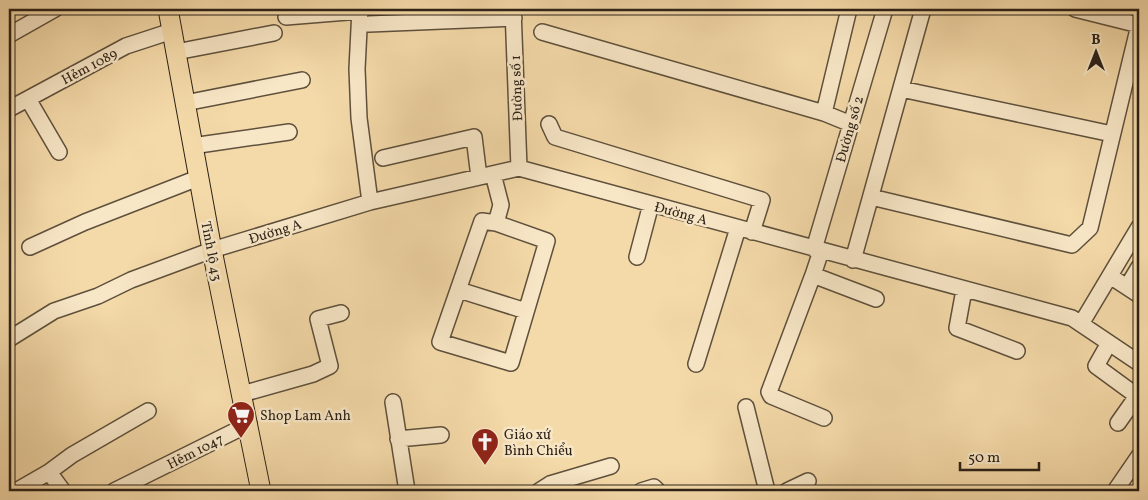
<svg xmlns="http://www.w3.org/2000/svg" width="1148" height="500" font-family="Vollkorn,serif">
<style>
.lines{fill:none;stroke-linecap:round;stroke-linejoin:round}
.minor-casing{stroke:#5e503c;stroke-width:18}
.major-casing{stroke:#2c2218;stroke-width:21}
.minor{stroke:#f8e7c7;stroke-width:15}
.major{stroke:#f5daa9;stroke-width:19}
.labels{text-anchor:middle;stroke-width:5;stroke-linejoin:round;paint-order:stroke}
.street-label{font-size:14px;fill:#2c2218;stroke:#f8e7c7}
.poi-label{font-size:14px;fill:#2c2218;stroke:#f8e7c7;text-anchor:start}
</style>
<rect width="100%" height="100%" fill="#f5daa9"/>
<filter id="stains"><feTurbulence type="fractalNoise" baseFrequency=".004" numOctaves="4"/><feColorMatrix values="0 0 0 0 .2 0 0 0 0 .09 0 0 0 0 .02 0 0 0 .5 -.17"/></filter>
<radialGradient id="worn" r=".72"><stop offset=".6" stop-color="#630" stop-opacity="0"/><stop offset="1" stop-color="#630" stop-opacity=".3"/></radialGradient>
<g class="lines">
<defs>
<path id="minor" d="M 360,9 L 357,69 L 359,118 L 370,202
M 513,9 L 519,168
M 286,17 L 360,11
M 369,24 L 514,18
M 542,32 L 824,113 L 849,9
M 9,35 L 55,9
M 176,52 L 274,33
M 901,89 L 1112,134
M 28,99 L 59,152
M 185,103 L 302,80
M 9,109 L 126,46 L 172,31
M 824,113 L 851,124
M 549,124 L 555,137 L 762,200 L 752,232
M 192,146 L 289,132
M 383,158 L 474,137 L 479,177
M 493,174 L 501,205 L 496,223 L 547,241 L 511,363 L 440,342 L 482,221 L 496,223
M 871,197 L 1072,245 L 1090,228 L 1139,25 L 1075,9
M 30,247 L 85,222 L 198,178
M 814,249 L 885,9
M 821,251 L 813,275 L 876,299
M 637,257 L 651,204
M 853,260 L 923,9
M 813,275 L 769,392 L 771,396 L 824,418
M 1110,276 L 1139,295
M 1127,287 L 1139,267
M 459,290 L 526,311
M 964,290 L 957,328 L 1017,351
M 1081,324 L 1139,227
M 9,339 L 54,311 L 98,296 L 131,280 L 212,250 L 370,202 L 519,168 L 1072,318 L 1139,363
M 1109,343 L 1096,366 L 1137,396 L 1118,423
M 696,364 L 738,228
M 242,394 L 313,374 L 330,366 L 318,319 L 341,313
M 393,402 L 407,491
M 746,407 L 767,491
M 398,439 L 441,435
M 49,472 L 63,491
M 16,491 L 49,472 L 72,455 L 148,411
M 114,491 L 249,424
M 539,491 L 550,484 L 611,466
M 641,491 L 654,487 L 658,491
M 787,491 L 808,481
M 1115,491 L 1139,456"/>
<path id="major" d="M 168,9 L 212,250 L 261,491"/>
</defs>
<use href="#minor" class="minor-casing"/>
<use href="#major" class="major-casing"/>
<use href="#minor" class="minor"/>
<use href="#major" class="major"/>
</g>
<defs>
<symbol id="supermarket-pin" viewBox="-11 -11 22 30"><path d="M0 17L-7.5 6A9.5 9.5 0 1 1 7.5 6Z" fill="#8f2418" stroke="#f8e7c7"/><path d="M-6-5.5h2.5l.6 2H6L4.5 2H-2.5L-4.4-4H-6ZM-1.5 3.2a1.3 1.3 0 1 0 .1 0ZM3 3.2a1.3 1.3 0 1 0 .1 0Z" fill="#fff"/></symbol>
<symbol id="church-pin" viewBox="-11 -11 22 30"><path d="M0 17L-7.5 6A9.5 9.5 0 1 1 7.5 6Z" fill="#8f2418" stroke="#f8e7c7"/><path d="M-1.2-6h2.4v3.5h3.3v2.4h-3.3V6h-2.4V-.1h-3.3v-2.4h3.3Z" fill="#fff"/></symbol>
</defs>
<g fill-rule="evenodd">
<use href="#supermarket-pin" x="225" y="399" width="32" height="43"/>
<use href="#church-pin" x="469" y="426" width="32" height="43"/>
</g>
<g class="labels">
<g class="street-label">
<text transform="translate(89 66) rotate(-28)" y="5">Hẻm 1089</text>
<text transform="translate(516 88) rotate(-92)" y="5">Đường số 1</text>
<text transform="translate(849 129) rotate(-74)" y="5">Đường số 2</text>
<text transform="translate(681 213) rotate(15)" y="5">Đường A</text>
<text transform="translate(275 231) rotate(-17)" y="5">Đường A</text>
<text transform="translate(212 251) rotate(79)" y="5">Tỉnh lộ 43</text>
<text transform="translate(195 451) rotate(-27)" y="5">Hẻm 1047</text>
</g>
<g class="poi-label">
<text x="260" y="420">Shop Lam Anh</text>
<text x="504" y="439">Giáo xứ<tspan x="504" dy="16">Bình Chiểu</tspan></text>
</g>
</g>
<rect width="1148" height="500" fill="none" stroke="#f5daa9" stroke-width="30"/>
<rect x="10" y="10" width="1128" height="480" fill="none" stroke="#2c2218" stroke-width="2.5"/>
<rect x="15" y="15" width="1118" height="470" fill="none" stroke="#2c2218"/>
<g transform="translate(1096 52)" stroke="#f8e7c7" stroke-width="4" paint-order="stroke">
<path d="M0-4L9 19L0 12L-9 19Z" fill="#2c2218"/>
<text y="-8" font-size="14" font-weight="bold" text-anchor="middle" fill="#2c2218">B</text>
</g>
<path d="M960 462v8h79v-8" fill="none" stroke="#2c2218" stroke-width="2.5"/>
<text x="968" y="462" font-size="15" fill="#2c2218" stroke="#f8e7c7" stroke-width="4" paint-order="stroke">50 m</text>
<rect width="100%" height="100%" filter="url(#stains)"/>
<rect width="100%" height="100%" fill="url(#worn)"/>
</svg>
